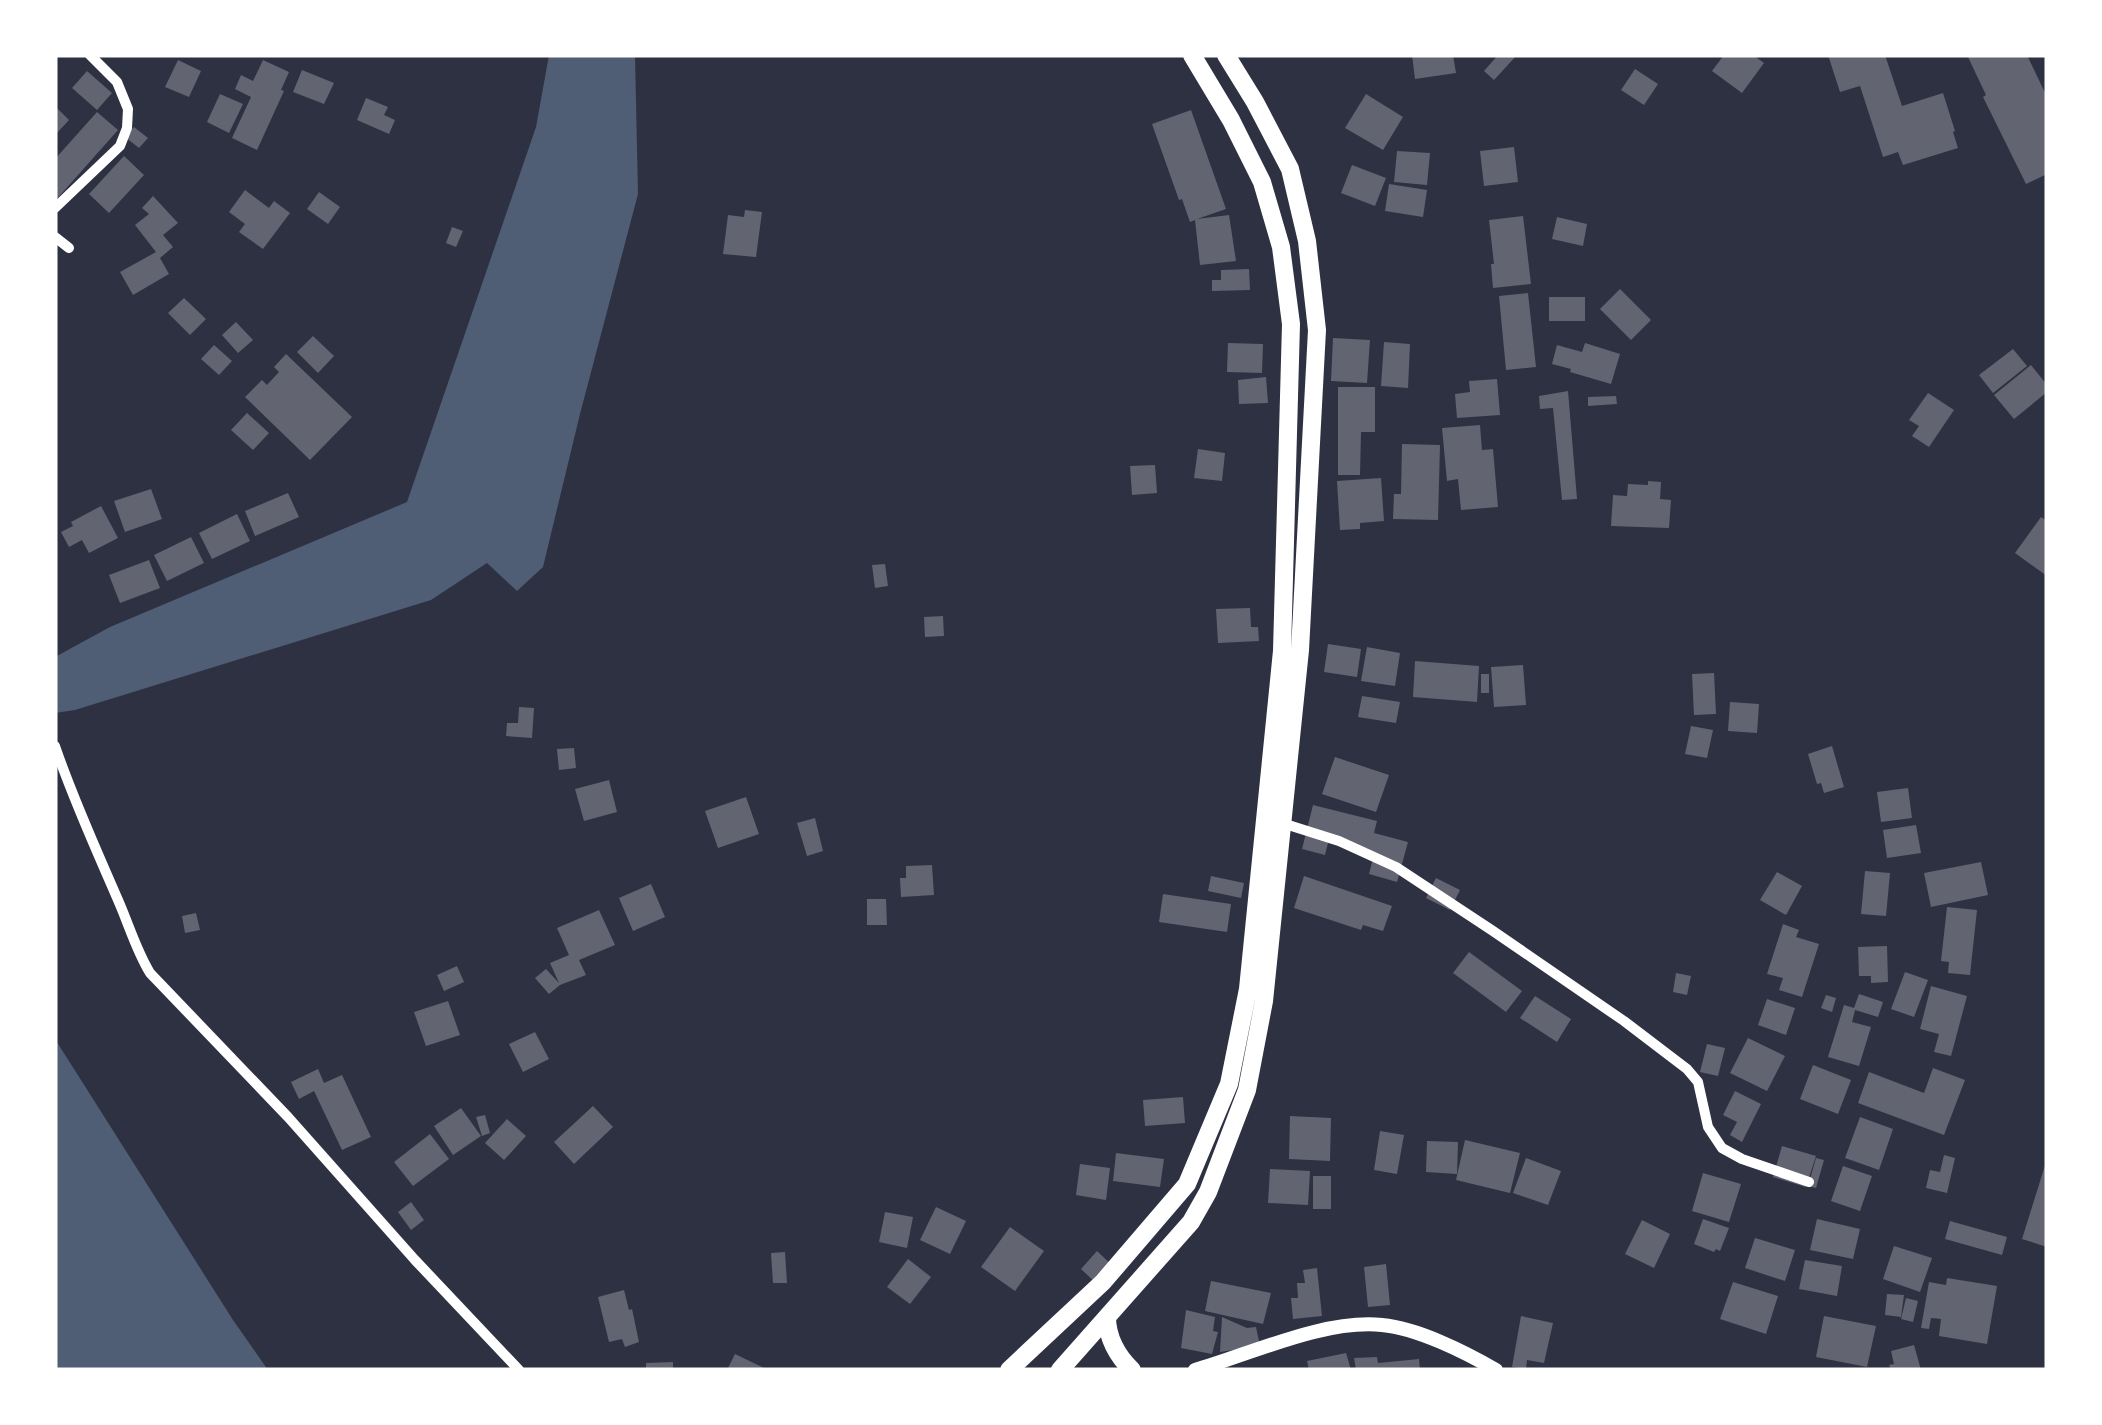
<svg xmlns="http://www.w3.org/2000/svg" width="2102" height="1425" font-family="Jost,sans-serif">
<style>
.water{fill:#4f5d75}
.building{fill:#626471}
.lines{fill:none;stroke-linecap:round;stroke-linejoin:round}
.minor{stroke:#fff;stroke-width:10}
.tertiary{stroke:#fff;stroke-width:14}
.trunk{stroke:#fff;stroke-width:18}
</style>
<rect width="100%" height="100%" fill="#2d3142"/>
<path class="water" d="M 549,55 L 635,55 L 638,194 L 580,414 L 543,567 L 517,591 L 487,563 L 431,600 L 75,710 L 55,713 L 55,657 L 110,627 L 407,502 L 536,127 Z
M 55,1039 L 233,1320 L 268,1370 L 55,1370 Z"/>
<path class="building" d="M 1412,55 L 1453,55 L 1456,73 L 1415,79 Z
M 1498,55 L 1517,55 L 1494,80 L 1484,71 Z
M 1724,55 L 1753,55 L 1764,63 L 1742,93 L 1712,71 Z
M 1828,55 L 1885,55 L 1902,106 L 1943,93 L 1955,131 L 1953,132 L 1958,148 L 1903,165 L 1898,152 L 1883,157 L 1860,86 L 1840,92 Z
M 1967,55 L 2027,55 L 2047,97 L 2047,174 L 2026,184 L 1983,97 L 1986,95 Z
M 178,60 L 201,71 L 189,97 L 165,87 Z
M 263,60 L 289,72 L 281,90 L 284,91 L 257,150 L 232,138 L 251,97 L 235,89 L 241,75 L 253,81 Z
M 1635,69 L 1658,84 L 1644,105 L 1621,90 Z
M 302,70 L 334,83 L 324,104 L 293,92 Z
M 87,71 L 112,93 L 97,110 L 72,88 Z
M 220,94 L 243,104 L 229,133 L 207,122 Z
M 1366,94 L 1403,117 L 1383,150 L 1345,128 Z
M 366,98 L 388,107 L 384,115 L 395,120 L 389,134 L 357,120 Z
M 55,106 L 69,120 L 57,133 L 55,131 Z
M 1191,110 L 1226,209 L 1197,219 L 1229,215 L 1236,261 L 1200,265 L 1195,220 L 1190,222 L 1182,199 L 1179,200 L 1152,124 Z
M 97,112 L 118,130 L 55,201 L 55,159 Z
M 134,127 L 148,138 L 139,148 L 125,137 Z
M 1514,147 L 1518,182 L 1484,186 L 1480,151 Z
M 1397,151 L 1430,153 L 1427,185 L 1394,182 Z
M 124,156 L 144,175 L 109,213 L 89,194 Z
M 1352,165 L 1386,178 L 1375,206 L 1341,193 Z
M 1389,184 L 1427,190 L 1423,217 L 1385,211 Z
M 245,190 L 269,208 L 274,201 L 290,213 L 263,249 L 239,232 L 245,224 L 229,212 Z
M 319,192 L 340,207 L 328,224 L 307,209 Z
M 153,196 L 178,223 L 163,235 L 173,247 L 160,258 L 169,274 L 133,295 L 120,272 L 156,252 L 135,225 L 149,214 L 142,208 Z
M 745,210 L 762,212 L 756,257 L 723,254 L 728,215 L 744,217 Z
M 1523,216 L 1531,284 L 1493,288 L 1491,264 L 1494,264 L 1489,220 Z
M 1557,217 L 1587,224 L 1583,246 L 1552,239 Z
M 452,227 L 463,231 L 456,247 L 446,243 Z
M 1249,269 L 1250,290 L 1212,291 L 1212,280 L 1221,280 L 1221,270 Z
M 1620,289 L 1651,320 L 1631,340 L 1600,309 Z
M 1528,293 L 1536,367 L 1506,370 L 1499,296 Z
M 1549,297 L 1585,297 L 1585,321 L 1549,321 Z
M 184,298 L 206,319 L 190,335 L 168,313 Z
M 236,322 L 253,340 L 238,353 L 222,335 Z
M 313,336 L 334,356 L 318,373 L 297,352 Z
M 1333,338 L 1370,340 L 1367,383 L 1331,381 Z
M 1384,342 L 1410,344 L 1408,388 L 1381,386 Z
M 1228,343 L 1263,344 L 1262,373 L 1227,372 Z
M 1585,343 L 1620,354 L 1611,384 L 1570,372 L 1571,369 L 1552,364 L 1557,345 L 1582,352 Z
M 214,345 L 232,361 L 219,375 L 201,359 Z
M 2013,349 L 2027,366 L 1993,393 L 1979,375 Z
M 286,354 L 352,417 L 310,460 L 245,397 L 262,380 L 267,385 L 279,372 L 274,367 Z
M 2031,365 L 2047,385 L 2047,392 L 2014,419 L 1994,395 Z
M 1266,377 L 1268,403 L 1239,404 L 1238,380 Z
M 1497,379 L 1500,415 L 1457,418 L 1455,394 L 1470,392 L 1469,381 Z
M 1338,387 L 1375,387 L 1375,432 L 1361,432 L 1360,475 L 1338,475 Z
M 1568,391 L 1577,499 L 1562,500 L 1553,408 L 1540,409 L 1539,396 Z
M 1928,393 L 1954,410 L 1929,447 L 1912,436 L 1919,426 L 1909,420 Z
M 1616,396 L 1617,404 L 1588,406 L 1588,397 Z
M 247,413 L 269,433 L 253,450 L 231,430 Z
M 1480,425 L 1482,450 L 1493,449 L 1498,507 L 1461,510 L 1458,479 L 1447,481 L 1442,428 Z
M 1402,444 L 1440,445 L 1438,520 L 1393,519 L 1394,494 L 1401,494 Z
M 1198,449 L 1225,453 L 1222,481 L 1194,478 Z
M 1155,465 L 1157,493 L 1132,495 L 1130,466 Z
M 1381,478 L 1384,521 L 1360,523 L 1360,529 L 1340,530 L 1337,481 Z
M 1648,481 L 1661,482 L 1660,499 L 1671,500 L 1669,528 L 1611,526 L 1613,495 L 1627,496 L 1628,484 L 1648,485 Z
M 151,489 L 162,519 L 125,532 L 114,501 Z
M 288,493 L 299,517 L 255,536 L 245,511 Z
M 101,506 L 118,538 L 89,553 L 82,540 L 69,547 L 61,532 L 73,526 L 71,522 Z
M 237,514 L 250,541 L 212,559 L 199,533 Z
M 2041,517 L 2047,521 L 2047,576 L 2015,553 Z
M 191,537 L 204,563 L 167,581 L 154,555 Z
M 149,560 L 160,588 L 120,603 L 109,575 Z
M 885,564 L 888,586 L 875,588 L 872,565 Z
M 1250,608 L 1251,627 L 1258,627 L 1259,641 L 1218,643 L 1216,609 Z
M 943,616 L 944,636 L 925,637 L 924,617 Z
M 1328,644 L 1361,649 L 1357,677 L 1324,672 Z
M 1367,647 L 1400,653 L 1395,686 L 1361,681 Z
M 1415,661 L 1479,666 L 1477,702 L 1413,697 Z
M 1523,665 L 1526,705 L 1494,707 L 1491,667 Z
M 1714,673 L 1716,714 L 1694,715 L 1692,674 Z
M 1481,674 L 1489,674 L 1489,693 L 1481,693 Z
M 1362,696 L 1400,702 L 1396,723 L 1358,717 Z
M 1730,702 L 1759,704 L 1757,733 L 1728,731 Z
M 519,707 L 534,708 L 532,738 L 506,736 L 507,723 L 518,723 Z
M 1691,726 L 1713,730 L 1707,758 L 1685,754 Z
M 1832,746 L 1844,787 L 1824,793 L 1821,783 L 1817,784 L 1808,754 Z
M 574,748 L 576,768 L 559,770 L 557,749 Z
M 1335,757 L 1389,775 L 1376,812 L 1322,794 Z
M 609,780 L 617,812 L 584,821 L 575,789 Z
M 1908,788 L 1912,818 L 1881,822 L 1877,792 Z
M 746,797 L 759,834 L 718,848 L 705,811 Z
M 1313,805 L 1377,821 L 1374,833 L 1408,842 L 1397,882 L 1369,874 L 1374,854 L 1328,843 L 1325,855 L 1302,849 Z
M 815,818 L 823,851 L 807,856 L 797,823 Z
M 1916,825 L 1921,853 L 1887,858 L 1883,830 Z
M 1981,862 L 1988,895 L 1931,907 L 1924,873 Z
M 932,865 L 934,895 L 901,897 L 900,878 L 906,878 L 906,866 Z
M 1865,871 L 1890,873 L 1886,916 L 1861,914 Z
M 1777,872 L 1802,886 L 1786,915 L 1760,900 Z
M 1211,876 L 1244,883 L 1241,898 L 1208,891 Z
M 1304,876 L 1392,906 L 1383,931 L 1363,925 L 1361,930 L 1294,908 Z
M 1436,878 L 1460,890 L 1450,910 L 1426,898 Z
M 651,884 L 665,917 L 633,931 L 619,898 Z
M 1163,894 L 1231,904 L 1227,932 L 1159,922 Z
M 867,899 L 886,899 L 887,925 L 867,925 Z
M 1947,907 L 1977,910 L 1970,975 L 1948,973 L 1949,962 L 1941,961 Z
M 599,910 L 615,945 L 579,960 L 586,975 L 560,985 L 549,994 L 535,978 L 546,969 L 559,983 L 550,963 L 569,955 L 557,928 Z
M 196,913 L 200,930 L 185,933 L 182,916 Z
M 1783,924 L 1799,930 L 1796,937 L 1819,944 L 1802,997 L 1779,990 L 1783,978 L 1767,974 Z
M 1887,946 L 1888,982 L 1871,983 L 1871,976 L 1859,976 L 1858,947 Z
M 1469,952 L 1522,991 L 1506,1012 L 1453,973 Z
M 457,966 L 464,982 L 444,991 L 437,975 Z
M 1905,972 L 1928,980 L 1914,1017 L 1891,1009 Z
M 1676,973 L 1691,976 L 1687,995 L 1673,992 Z
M 1931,986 L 1967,996 L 1951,1056 L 1934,1052 L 1939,1034 L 1920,1029 Z
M 1859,994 L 1883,1002 L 1878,1017 L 1855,1010 L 1852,1022 L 1871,1027 L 1859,1066 L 1828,1057 L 1844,1005 L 1854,1008 Z
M 1826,995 L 1836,998 L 1832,1012 L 1821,1008 Z
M 1535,996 L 1571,1019 L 1557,1042 L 1520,1018 Z
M 1767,999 L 1795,1008 L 1786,1035 L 1758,1025 Z
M 448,1001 L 460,1035 L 426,1046 L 414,1012 Z
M 535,1032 L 549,1059 L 523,1072 L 509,1044 Z
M 1748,1038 L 1785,1056 L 1767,1091 L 1730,1073 Z
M 1707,1044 L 1725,1048 L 1718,1076 L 1700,1072 Z
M 1813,1065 L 1851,1080 L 1838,1114 L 1800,1099 Z
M 1933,1068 L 1965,1080 L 1944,1135 L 1858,1103 L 1869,1072 L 1924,1093 Z
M 318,1069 L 324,1083 L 342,1075 L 371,1137 L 342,1150 L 314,1091 L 299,1099 L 291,1082 Z
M 1735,1091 L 1761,1104 L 1742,1142 L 1730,1135 L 1737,1122 L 1723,1115 Z
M 1183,1097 L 1185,1123 L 1145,1126 L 1143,1100 Z
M 593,1106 L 613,1127 L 574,1164 L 554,1142 Z
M 461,1108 L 481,1136 L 453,1155 L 434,1126 Z
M 485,1115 L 490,1133 L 482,1136 L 476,1117 Z
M 1290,1116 L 1331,1118 L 1330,1161 L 1289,1159 Z
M 1860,1117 L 1893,1129 L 1879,1170 L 1845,1158 Z
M 507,1119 L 526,1136 L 504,1160 L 485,1143 Z
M 1380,1131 L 1404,1135 L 1397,1174 L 1374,1170 Z
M 430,1134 L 449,1159 L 413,1186 L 394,1162 Z
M 1465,1140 L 1520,1153 L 1510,1193 L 1456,1180 Z
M 1427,1141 L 1458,1142 L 1457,1174 L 1426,1172 Z
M 1782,1146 L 1816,1156 L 1806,1187 L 1773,1177 Z
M 1116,1153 L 1164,1159 L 1160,1187 L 1113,1181 Z
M 1944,1155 L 1955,1158 L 1947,1193 L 1926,1188 L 1930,1170 L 1940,1172 Z
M 1526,1158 L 1561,1171 L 1548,1205 L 1513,1193 Z
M 1816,1158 L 1824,1160 L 1816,1188 L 1808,1186 Z
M 2046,1162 L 2047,1162 L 2047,1247 L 2022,1239 Z
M 1080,1164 L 1110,1168 L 1106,1200 L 1076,1195 Z
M 1843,1166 L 1872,1176 L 1860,1211 L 1831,1201 Z
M 1270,1169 L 1310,1171 L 1308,1205 L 1268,1203 Z
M 1703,1173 L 1741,1184 L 1729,1222 L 1692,1211 Z
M 1313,1176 L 1331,1176 L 1331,1209 L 1313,1209 Z
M 411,1202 L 424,1220 L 411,1230 L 398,1212 Z
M 936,1207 L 966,1221 L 950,1254 L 920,1240 Z
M 885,1212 L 913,1217 L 907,1248 L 879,1242 Z
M 1703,1219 L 1729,1228 L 1720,1251 L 1716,1249 L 1714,1252 L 1694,1244 Z
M 1817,1219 L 1860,1229 L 1853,1259 L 1810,1250 Z
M 1642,1220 L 1670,1234 L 1654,1268 L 1625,1254 Z
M 1950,1221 L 2007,1237 L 2002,1255 L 1945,1239 Z
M 1010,1227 L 1044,1251 L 1015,1291 L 981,1267 Z
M 1755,1238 L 1795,1250 L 1785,1281 L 1745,1268 Z
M 1894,1246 L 1932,1258 L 1920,1292 L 1883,1279 Z
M 1097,1251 L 1115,1268 L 1099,1286 L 1081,1269 Z
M 785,1252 L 787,1283 L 773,1283 L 771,1253 Z
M 908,1259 L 931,1277 L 910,1304 L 887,1287 Z
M 1805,1260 L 1842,1266 L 1837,1296 L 1799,1289 Z
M 1386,1264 L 1390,1305 L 1368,1307 L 1364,1267 Z
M 1317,1268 L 1322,1316 L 1293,1319 L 1291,1298 L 1298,1298 L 1297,1283 L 1305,1283 L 1303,1270 Z
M 1947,1278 L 1997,1286 L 1987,1344 L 1939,1336 L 1941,1319 L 1931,1318 L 1929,1329 L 1921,1328 L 1929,1282 L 1946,1285 Z
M 1211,1281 L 1271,1293 L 1263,1324 L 1205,1311 Z
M 1733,1282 L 1778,1296 L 1766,1334 L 1720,1319 Z
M 624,1290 L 629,1310 L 632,1309 L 639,1342 L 625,1347 L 622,1339 L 609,1342 L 598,1297 Z
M 1887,1294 L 1904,1295 L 1901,1317 L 1885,1315 Z
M 1906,1298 L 1918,1301 L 1913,1322 L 1901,1319 Z
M 1186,1310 L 1215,1317 L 1213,1331 L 1218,1332 L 1212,1354 L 1181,1348 Z
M 1521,1316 L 1553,1323 L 1544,1363 L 1527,1360 L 1526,1369 L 1512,1367 Z
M 1824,1316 L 1876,1326 L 1867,1367 L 1816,1357 Z
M 1222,1317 L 1247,1328 L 1256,1327 L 1260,1346 L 1220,1352 Z
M 1914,1345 L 1921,1370 L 1891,1370 L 1889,1365 L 1894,1364 L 1891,1351 Z
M 1346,1353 L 1351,1370 L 1309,1370 L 1307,1361 Z
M 735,1354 L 768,1370 L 727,1370 Z
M 1377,1357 L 1378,1363 L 1419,1359 L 1420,1370 L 1356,1370 L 1354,1358 Z
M 673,1362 L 673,1370 L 646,1370 L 646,1363 Z"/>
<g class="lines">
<path class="minor" d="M 55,208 L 120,146 L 127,128 L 128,109 L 117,82 L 90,55
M 55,237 L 69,248
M 55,746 C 73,799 96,849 118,900 C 129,925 136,950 150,973 L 288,1117 L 415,1260 L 519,1370
M 1282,823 L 1339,841 L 1396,867 L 1493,931 L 1624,1021 L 1687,1069 L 1698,1082 L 1708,1127 L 1722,1148 L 1742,1159 L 1809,1182"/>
<path class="tertiary" d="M 1195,1370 C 1251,1354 1324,1319 1382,1325 C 1417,1328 1465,1352 1496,1370"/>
<path class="trunk" d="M 1107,1317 C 1107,1337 1117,1356 1132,1370
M 1009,1370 L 1103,1282 L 1187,1184 L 1229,1084 L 1248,989 L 1282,651 L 1291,324 L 1281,247 L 1262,182 L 1231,120 L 1192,55
M 1060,1370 L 1191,1222 L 1208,1192 L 1247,1090 L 1264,1001 L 1300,650 L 1317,330 L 1307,241 L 1290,169 L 1255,102 L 1226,55"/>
</g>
<rect width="2102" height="1425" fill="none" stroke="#ffffff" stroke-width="115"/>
</svg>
